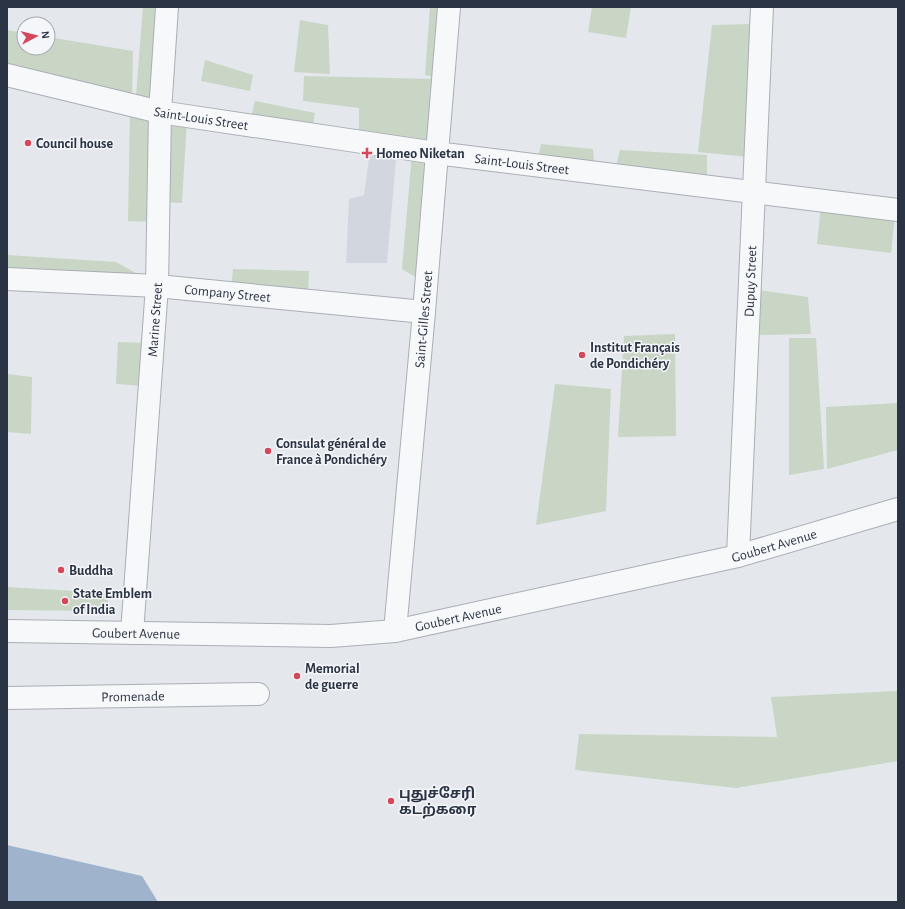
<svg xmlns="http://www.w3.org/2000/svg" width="905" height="909" font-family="'Alegreya Sans','Noto Sans Tamil',sans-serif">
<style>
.built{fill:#d2d6de}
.green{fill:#c9d6c5}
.water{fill:#9fb4cc}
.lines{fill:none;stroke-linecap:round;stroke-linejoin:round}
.pedestrian-casing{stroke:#a9aeb7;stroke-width:24}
.minor-casing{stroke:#a9aeb7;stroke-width:24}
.tertiary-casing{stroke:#a9aeb7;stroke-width:24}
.pedestrian{stroke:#f7f8fa;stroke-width:22}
.minor{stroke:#f7f8fa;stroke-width:22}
.tertiary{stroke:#f7f8fa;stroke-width:22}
.poi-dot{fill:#d1495b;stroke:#f4f6f9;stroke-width:1.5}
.labels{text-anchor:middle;stroke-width:3;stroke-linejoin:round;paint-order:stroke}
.street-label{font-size:14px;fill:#2b3445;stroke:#f4f6f9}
.poi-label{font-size:14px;font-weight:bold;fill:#2b3445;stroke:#f4f6f9;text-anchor:start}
</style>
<rect width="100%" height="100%" fill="#e4e7ec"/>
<path class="built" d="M 397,148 L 387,263 L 346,263 L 349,199 L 364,195 L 370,151 Z"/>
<path class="green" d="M 143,7 L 160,7 L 154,103 L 136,95 Z
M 430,7 L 445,7 L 439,78 L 425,75 Z
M 592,7 L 631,7 L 626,38 L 588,32 Z
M 300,20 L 328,25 L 330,74 L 294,72 Z
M 751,24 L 748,157 L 698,152 L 712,25 Z
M 7,30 L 24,33 L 24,48 L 48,48 L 48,37 L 133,51 L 132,99 L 7,69 Z
M 205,60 L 253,75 L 250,91 L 201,81 Z
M 304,76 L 436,79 L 431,148 L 359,137 L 359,108 L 303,101 Z
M 255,101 L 315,113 L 312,132 L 250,122 Z
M 130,111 L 154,116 L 153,222 L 128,221 Z
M 164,116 L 187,119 L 182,203 L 163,202 Z
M 541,144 L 593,149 L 595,170 L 537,164 Z
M 620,150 L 707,155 L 707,182 L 615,171 Z
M 412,153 L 433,156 L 424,282 L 402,269 Z
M 821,205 L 895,214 L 891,253 L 817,244 Z
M 7,255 L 116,262 L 141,276 L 7,275 Z
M 233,269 L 309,271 L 308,296 L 231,290 Z
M 758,290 L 808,297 L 811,334 L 756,335 Z
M 675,334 L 676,436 L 618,437 L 624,336 Z
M 789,338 L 816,338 L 824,469 L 789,475 Z
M 118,342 L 146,343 L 144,386 L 116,384 Z
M 7,374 L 32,377 L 31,434 L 7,432 Z
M 555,384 L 611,389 L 606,511 L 536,525 Z
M 898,403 L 898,450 L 827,469 L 826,407 Z
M 7,587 L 108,593 L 108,611 L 7,610 Z
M 898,691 L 898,761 L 736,788 L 575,770 L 579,734 L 777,737 L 771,697 Z"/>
<path class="water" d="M 7,845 L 142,876 L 158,902 L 7,902 Z"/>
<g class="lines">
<defs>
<g id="pedestrian">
<path id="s1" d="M 7,698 L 258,694"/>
</g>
<g id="minor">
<path id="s2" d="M 7,75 L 160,112 L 436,153 L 898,210"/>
<path id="s3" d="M 7,279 L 157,286 L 424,312"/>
<path id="s4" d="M 738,556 L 762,7"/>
<path id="s5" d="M 395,631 L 424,312 L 449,7"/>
<path id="s6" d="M 132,633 L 157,286 L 160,112 L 167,7"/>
</g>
<g id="tertiary">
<path id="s7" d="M 7,631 L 331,636 L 395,631 L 738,556 L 898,509"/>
</g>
</defs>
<use href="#pedestrian" class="pedestrian-casing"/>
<use href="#minor" class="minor-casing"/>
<use href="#tertiary" class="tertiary-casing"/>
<use href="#pedestrian" class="pedestrian"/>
<use href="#minor" class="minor"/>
<use href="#tertiary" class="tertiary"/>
</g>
<g class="poi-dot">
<circle cx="28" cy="143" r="4"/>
<path d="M365 147h4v4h4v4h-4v4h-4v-4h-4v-4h4z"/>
<circle cx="582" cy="355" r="4"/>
<circle cx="268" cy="451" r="4"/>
<circle cx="61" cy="570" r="4"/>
<circle cx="65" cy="601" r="4"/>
<circle cx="297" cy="676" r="4"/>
<circle cx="391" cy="801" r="4"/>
</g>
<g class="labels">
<g class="street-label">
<text dy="5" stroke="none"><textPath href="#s2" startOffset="199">Saint-Louis Street</textPath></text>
<text dy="5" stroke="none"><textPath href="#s2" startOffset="523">Saint-Louis Street</textPath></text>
<text dy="5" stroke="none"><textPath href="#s4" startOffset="275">Dupuy Street</textPath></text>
<text dy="5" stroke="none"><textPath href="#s3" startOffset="221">Company Street</textPath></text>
<text dy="5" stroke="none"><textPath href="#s5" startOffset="313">Saint-Gilles Street</textPath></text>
<text dy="5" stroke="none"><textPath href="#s6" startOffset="314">Marine Street</textPath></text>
<text dy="5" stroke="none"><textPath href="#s7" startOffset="777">Goubert Avenue</textPath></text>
<text dy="5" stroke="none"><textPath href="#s7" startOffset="453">Goubert Avenue</textPath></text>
<text dy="5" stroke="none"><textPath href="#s7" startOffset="129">Goubert Avenue</textPath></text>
<text dy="5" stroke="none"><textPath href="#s1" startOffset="126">Promenade</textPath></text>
</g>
<g class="poi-label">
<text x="36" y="148">Council house</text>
<text x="376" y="158">Homeo Niketan</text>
<text x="590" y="352">Institut Français<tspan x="590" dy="16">de Pondichéry</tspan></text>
<text x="276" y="448">Consulat général de<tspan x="276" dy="16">France à Pondichéry</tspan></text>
<text x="69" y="575">Buddha</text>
<text x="73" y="598">State Emblem<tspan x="73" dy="16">of India</tspan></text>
<text x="305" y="673">Memorial<tspan x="305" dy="16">de guerre</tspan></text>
<text x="399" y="798">புதுச்சேரி<tspan x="399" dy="16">கடற்கரை</tspan></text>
</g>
</g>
<rect width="905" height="909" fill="none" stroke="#2b3445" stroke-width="16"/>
<g transform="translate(36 36) rotate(83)"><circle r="19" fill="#f4f6f9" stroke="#a4a8b1"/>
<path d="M0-3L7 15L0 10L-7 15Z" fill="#d1495b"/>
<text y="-6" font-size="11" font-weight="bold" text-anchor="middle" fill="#2b3445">N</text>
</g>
</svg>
